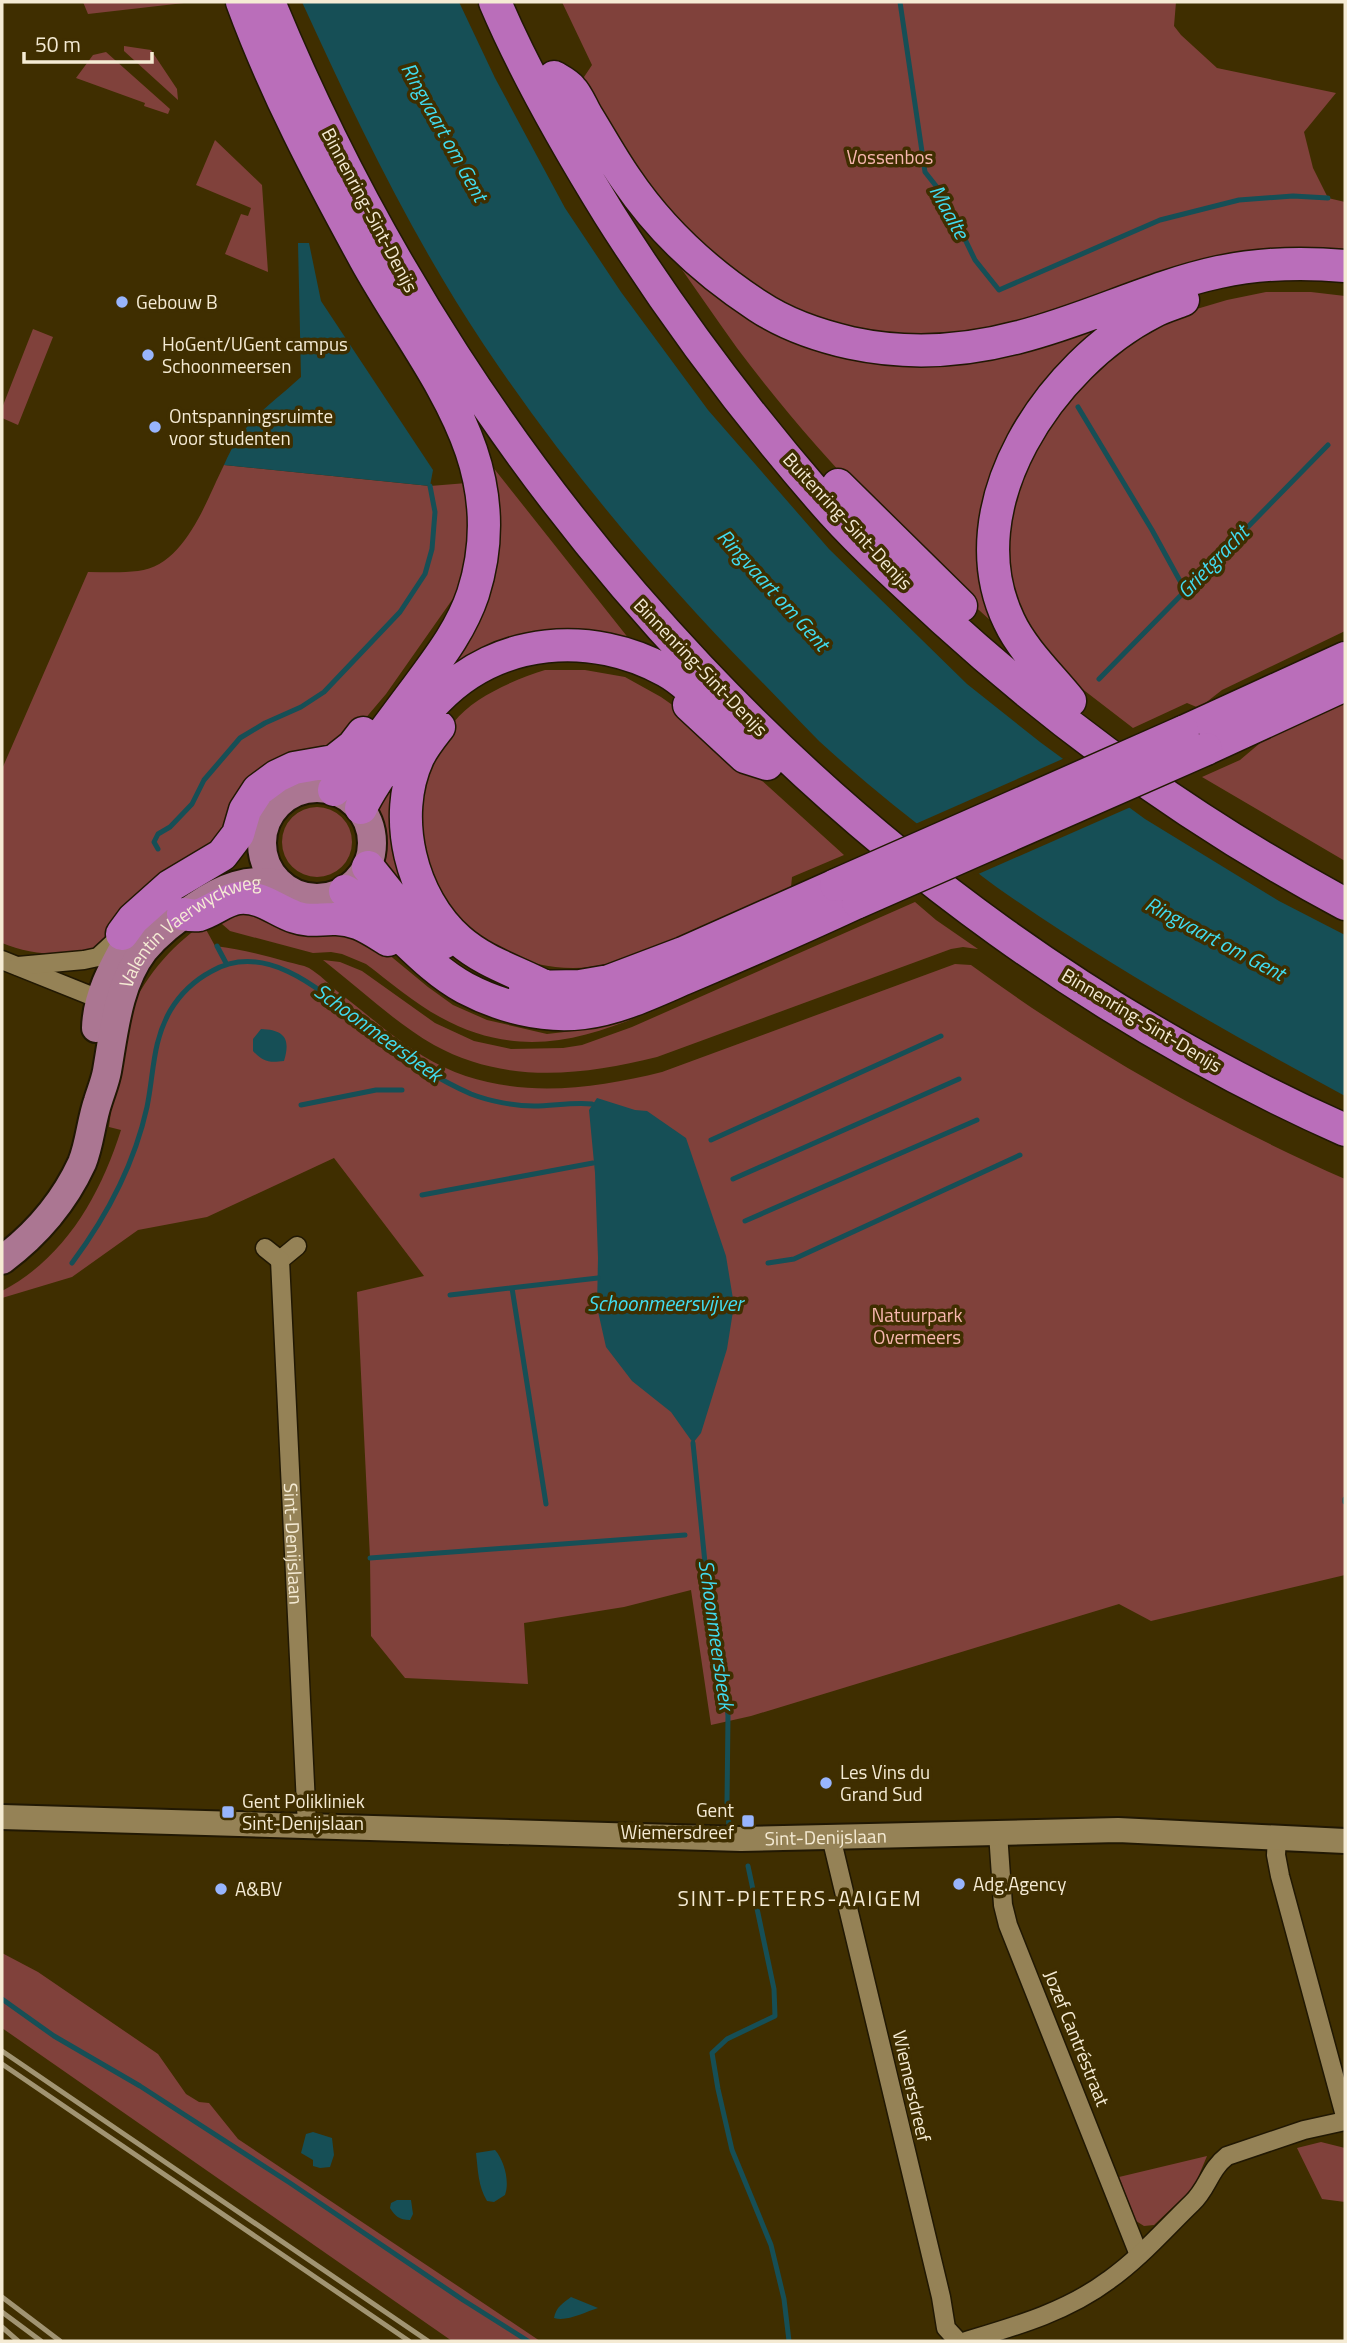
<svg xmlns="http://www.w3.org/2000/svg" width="1347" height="2343" font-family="'Titillium Web',sans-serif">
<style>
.green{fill:#80413b}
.water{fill:#164f56}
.pier{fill:#3f2e00}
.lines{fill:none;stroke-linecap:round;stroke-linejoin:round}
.stream{stroke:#164f56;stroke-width:5}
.street-casing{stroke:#211803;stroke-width:21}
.secondary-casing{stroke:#211803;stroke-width:28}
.primary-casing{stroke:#211803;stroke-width:32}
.highway-casing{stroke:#211803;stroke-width:35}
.street{stroke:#958256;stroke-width:18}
.secondary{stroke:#958256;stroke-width:24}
.primary{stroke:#ab7692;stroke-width:28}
.highway{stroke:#ba6eba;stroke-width:32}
.rail{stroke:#a19472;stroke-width:5}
.highway-bridge-casing{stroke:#211803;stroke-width:35;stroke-linecap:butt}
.highway-bridge{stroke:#ba6eba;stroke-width:32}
.poi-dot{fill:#98b5fd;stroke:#3f2e00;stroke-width:2.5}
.labels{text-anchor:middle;stroke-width:7;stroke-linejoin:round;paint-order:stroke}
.park-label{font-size:19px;fill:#f8b7af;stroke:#3f2e00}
.street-label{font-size:19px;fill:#f5ebd4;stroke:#3f2e00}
.poi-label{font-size:19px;fill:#f5ebd4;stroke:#3f2e00;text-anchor:start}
.water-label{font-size:21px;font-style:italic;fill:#41dcef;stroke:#3f2e00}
.neighbourhood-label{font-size:21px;letter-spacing:2px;fill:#f5ebd4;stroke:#3f2e00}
</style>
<rect width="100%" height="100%" fill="#3f2e00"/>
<path class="green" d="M 83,2 L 183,2 L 184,3 L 88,14 Z
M 562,2 L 1176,2 L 1174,26 L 1181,35 L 1217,68 L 1336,93 L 1304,132 L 1313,168 L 1328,198 L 1345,202 L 1345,256 L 970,337 L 878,338 L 767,300 L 664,213 L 580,83 L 592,65 Z
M 124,46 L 151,50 L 177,89 L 178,100 L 124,51 Z
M 106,52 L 170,109 L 168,114 L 144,106 L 145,103 L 76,78 L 93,55 Z
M 215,140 L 262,185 L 268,272 L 225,254 L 241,214 L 248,216 L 251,208 L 196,185 Z
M 654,230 L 701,274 L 895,358 L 1152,302 L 993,485 L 1011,639 C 912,551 817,455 737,348 C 709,309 682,269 654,230 Z
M 1266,292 L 1311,292 L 1345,296 L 1345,631 L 1222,690 L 1199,708 L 1187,703 L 1133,728 L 1055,668 L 1032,640 L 1003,561 L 1026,455 L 1103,358 L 1173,316 L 1227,300 Z
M 33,329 L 53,337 L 18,425 L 2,418 L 2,408 Z
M 224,465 L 430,486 L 467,483 L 470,533 L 459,590 L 386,694 L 347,740 L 312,757 L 233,831 L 94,950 C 65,957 30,955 2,943 L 2,769 L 88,572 C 105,572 122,573 138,571 C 185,566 206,501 224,465 Z
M 492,466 L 637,649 L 606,639 L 432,687 C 450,658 474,625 488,594 C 507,555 499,507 492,466 Z
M 511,664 L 458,697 L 412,756 L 420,901 L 376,866 C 383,845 381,827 369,808 L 444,704 Z
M 545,670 L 585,670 L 625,677 L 661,697 L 698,723 L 844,855 L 792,877 L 791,887 C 732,915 637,968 573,968 C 442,967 378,825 454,722 C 473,697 516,679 545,670 Z
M 1345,703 L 1345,861 L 1202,777 L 1240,760 L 1272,733 Z
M282 842a35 35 0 1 1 70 0a35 35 0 1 1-70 0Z
M 915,902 L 936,920 L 978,949 L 963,947 L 951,949 L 657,1057 C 581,1076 505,1084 434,1045 C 394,1022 359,988 323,960 L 340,962 L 362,971 L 435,1023 L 474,1041 L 511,1049 L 563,1048 L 582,1045 L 632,1027 Z
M 239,908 L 331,929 L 382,949 L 428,987 L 453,1005 L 487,1020 L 547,1034 L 582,1030 L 614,1021 L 717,981 C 623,1023 541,1073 440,1017 C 414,1003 390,982 366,964 L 342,954 L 331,952 L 313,953 L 230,931 L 222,924 L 217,916 Z
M 203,924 L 215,946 C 241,949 264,955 288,962 C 295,964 303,965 309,968 C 319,974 329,984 338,992 C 366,1013 393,1038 423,1056 C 497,1101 582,1092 662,1072 L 955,964 L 971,965 C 1087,1050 1214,1121 1345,1179 L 1345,1575 L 1151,1621 L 1119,1604 L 751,1716 L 711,1725 L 691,1590 L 624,1607 L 524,1623 L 528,1684 L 405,1678 L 371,1636 L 370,1558 L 357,1292 L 424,1276 L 334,1158 L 207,1217 L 138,1230 L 72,1277 L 2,1298 L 2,1291 C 65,1258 100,1196 121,1130 L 109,1127 C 114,1092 116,1053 127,1020 C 141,981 169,948 203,924 Z
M 2,1953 L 38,1972 L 158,2054 L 186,2094 L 199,2102 L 209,2103 L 238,2139 L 540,2341 L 452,2341 L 2,2028 Z
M 1321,2142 L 1345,2148 L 1345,2202 L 1322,2199 L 1297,2148 Z
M 1207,2156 L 1194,2187 L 1154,2225 L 1144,2226 L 1136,2221 L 1119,2177 Z"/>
<path class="water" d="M 302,2 L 459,2 L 495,78 L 565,208 L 621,292 L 708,410 L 829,549 L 967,684 L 1040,742 L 1145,819 L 1279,901 L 1345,935 L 1345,1096 C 1229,1033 1114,969 1005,893 C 984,879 964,861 944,845 C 902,812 859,778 819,741 C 797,719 776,696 754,674 C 654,572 563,463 484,345 C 412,237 356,120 302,2 Z
M 298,243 L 309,243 L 321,301 L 433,470 L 430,486 L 224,465 C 242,422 268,407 301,377 Z
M 261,1029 C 284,1030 291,1038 284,1061 C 269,1063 263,1062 253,1051 L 253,1039 Z
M 597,1098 L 635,1110 L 647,1111 L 686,1138 L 726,1256 L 734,1305 L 727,1349 L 701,1433 L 693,1443 L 671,1412 L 632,1381 L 606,1347 L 597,1307 L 598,1258 L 595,1173 L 589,1110 Z
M 313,2132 L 332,2138 L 334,2155 L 330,2167 L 320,2168 L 313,2166 L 313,2160 L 301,2153 L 306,2134 Z
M 495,2150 C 504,2160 510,2181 505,2195 L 494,2202 L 487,2201 C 478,2186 478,2170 476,2153 Z
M 397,2200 L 411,2200 L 413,2214 L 410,2220 C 399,2220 395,2216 390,2208 L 391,2203 Z
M 571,2297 L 598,2308 C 585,2312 567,2322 554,2318 C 556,2307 563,2303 571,2297 Z"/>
<path class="pier" d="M 1067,757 L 1133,806 L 976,875 L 913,825 Z"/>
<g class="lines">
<path class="stream" d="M 900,2 L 925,172 L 944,196 L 975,260 L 999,290 L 1160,220 L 1239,200 L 1293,196 L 1328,198
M 1078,407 L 1152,530 L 1185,590
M 1099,679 L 1328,445
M 158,849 L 154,842 L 158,834 L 170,827 L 192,804 L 204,780 L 240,738 L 265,723 L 301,707 L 324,692 L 400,612 L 425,574 L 432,549 L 435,512 L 430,486
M 217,946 L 226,963
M 301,1105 L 376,1090 L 402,1090
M 711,1140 L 941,1036
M 733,1179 L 959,1079
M 422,1195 L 593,1163
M 745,1221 L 977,1120
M 72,1263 C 107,1216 134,1166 147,1107 C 154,1073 152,1043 170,1011 C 180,994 195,980 212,971 C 272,937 333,1002 377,1036 C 406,1059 437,1079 471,1094 C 489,1101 514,1106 534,1106 C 553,1106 572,1102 592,1104
M 768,1263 L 794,1259 L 1020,1155
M 512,1288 L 546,1504
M 450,1295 L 598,1278
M 693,1443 L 709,1603 L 722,1657 L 728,1716 L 727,1803 L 729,1826
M 1345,1499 L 1345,1502
M 370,1558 L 685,1535
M 748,1866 L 774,1989 L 775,2016 L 727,2039 L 712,2053 L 718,2089 L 732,2150 L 771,2245 L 784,2299 L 789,2341
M 2,1999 L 54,2036 L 140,2086 L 290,2183 L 463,2300 L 528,2341"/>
<defs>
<g id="street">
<path d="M 2,960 L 109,1003"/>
<path d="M 18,966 L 84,960 L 98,957 L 124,933"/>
<path id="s1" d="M 297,1246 L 280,1260 L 307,1826"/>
<path d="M 265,1248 L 280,1260"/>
<path d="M 998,1833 L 1003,1905 L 1008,1925 L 1139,2255"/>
<path d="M 831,1837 L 941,2297 L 946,2328 L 958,2341"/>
<path d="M 1277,1837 L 1276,1855 L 1280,1876 L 1345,2116"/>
<path d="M 966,2341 C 1016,2326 1066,2312 1109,2280 C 1140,2258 1165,2229 1192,2203 C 1208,2188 1209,2170 1227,2156 L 1304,2130 L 1345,2121"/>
</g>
<g id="secondary">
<path id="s2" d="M 2,1817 L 741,1839 L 1118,1830 L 1345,1841"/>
</g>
<g id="primary">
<circle cx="317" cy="843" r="55"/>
<path d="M 96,1028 C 97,996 112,969 127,942"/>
<path id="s3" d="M 2,1260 C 37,1234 64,1202 82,1163 C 90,1143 91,1121 98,1101 C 101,1091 105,1082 107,1071 C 114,1031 118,984 144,950 C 159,932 176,919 196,906 C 222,888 248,877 280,884"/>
</g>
<path id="highway" d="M 242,2 C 275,92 319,175 365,259 C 425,368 516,460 473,594 C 461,630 438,659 416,689 C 395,717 374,745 353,774 L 334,790
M 269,2 C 471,494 857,912 1345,1130
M 495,2 C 526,75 567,146 609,214 C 672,314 743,409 821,499 C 858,542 901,580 943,619 C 1065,730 1199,826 1345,904
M 554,77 C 559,80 567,84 571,89 C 578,96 582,108 587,116 C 600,137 612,159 626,179 C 661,231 706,272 758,306 C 785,324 820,336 851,343 C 907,355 963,352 1019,337 C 1087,320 1150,287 1219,272 C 1262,263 1302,262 1345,266
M 838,485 L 961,606
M 1070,701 C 1050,676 1023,651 1009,621 C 954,506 1051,364 1153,312 C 1162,307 1173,304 1183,300
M 689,705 L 745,757 L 767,764
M 439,727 C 432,736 423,747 418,758 C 391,817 411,898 459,940 C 484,962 515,971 544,986
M 1183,732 L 1345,658
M 1206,749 L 1345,685
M 361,808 C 372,785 386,766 402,745 C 413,730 424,713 438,699 C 498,637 592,630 666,671 C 684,681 700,698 715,713
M 368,867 L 396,902 L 443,943
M 345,891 C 390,917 419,963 465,988 C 499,1006 543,1018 583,1013 C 619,1009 655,991 688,977 C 745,953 802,928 858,902
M 183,914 C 188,915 194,916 199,915 C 213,911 224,900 239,898 C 262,896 275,910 295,917 C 309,922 319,919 333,919 C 355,918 370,929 388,940
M 122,934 L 133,919 L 170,886 L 222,855 L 238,834 L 245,810 L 258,790 L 277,776 L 294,768 L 334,761 L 353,746 L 363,733
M 525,987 L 580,986 L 609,981 L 683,953 L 836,885"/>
</defs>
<use href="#street" class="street-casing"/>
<use href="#secondary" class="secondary-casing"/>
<use href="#primary" class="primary-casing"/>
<use href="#highway" class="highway-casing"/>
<use href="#street" class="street"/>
<use href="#secondary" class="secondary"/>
<use href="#primary" class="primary"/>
<use href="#highway" class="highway"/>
<path class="rail" d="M 2,2051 L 428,2341
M 2,2064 L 409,2341
M 2,2297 L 60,2341
M 2,2312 L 41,2341
M 2,2327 L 18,2341"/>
<defs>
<path id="highway-bridge" d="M 836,885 L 1183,732
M 858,902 L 1206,749"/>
</defs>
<use href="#highway-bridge" class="highway-bridge-casing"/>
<use href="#highway-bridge" class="highway-bridge"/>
</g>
<g class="poi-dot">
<circle cx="122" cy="302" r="7"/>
<circle cx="148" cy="355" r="7"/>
<circle cx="155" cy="427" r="7"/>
<circle cx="826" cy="1783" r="7"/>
<rect x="221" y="1805" width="14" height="14" rx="3.5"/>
<rect x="741" y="1814" width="14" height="14" rx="3.5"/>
<circle cx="959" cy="1884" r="7"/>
<circle cx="221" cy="1889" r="7"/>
</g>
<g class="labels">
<g class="park-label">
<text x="890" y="164">Vossenbos</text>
<text x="917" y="1322">Natuurpark<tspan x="917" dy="22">Overmeers</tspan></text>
</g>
<g class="street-label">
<text transform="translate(370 210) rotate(62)" y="7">Binnenring-Sint-Denijs</text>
<text transform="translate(848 521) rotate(47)" y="7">Buitenring-Sint-Denijs</text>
<text transform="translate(701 667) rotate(46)" y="7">Binnenring-Sint-Denijs</text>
<text dy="7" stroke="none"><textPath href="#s3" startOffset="399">Valentin Vaerwyckweg</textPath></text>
<text transform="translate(1142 1020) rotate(31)" y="7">Binnenring-Sint-Denijs</text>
<text dy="7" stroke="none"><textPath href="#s1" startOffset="306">Sint-Denijslaan</textPath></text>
<text dy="7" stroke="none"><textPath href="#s2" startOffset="824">Sint-Denijslaan</textPath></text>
<text transform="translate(1077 2038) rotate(68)" y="7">Jozef Cantréstraat</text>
<text transform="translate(912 2086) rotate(77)" y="7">Wiemersdreef</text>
</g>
<g class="poi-label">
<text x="136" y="309">Gebouw B</text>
<text x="162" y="351">HoGent/UGent campus<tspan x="162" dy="22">Schoonmeersen</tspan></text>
<text x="169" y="423">Ontspanningsruimte<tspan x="169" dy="22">voor studenten</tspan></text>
<text x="840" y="1779">Les Vins du<tspan x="840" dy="22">Grand Sud</tspan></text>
<text x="242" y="1808">Gent Polikliniek<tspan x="242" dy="22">Sint-Denijslaan</tspan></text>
<text x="734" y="1817" text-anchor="end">Gent<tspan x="734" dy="22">Wiemersdreef</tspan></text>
<text x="973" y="1891">Adg.Agency</text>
<text x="235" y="1896">A&amp;BV</text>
</g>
<g class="water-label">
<text transform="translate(444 132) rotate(61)" y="7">Ringvaart om Gent</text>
<text transform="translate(949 212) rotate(61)" y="7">Maalte</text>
<text transform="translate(1213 562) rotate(-46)" y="7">Grietgracht</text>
<text transform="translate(773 590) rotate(48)" y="7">Ringvaart om Gent</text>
<text transform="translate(1215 939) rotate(28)" y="7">Ringvaart om Gent</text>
<text transform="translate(378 1033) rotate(36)" y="7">Schoonmeersbeek</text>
<text x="665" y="1311">Schoonmeersvijver</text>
<text transform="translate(716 1635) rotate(82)" y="7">Schoonmeersbeek</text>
</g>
<g class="neighbourhood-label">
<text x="800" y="1906">SINT-PIETERS-AAIGEM</text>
</g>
</g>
<rect width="1347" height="2343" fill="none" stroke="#f5ebd4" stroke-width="7"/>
<path d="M24 52v10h128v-10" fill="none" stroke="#f5ebd4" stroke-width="3.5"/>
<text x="35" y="52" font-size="21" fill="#f5ebd4" stroke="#3f2e00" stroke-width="5" paint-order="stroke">50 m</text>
</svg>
